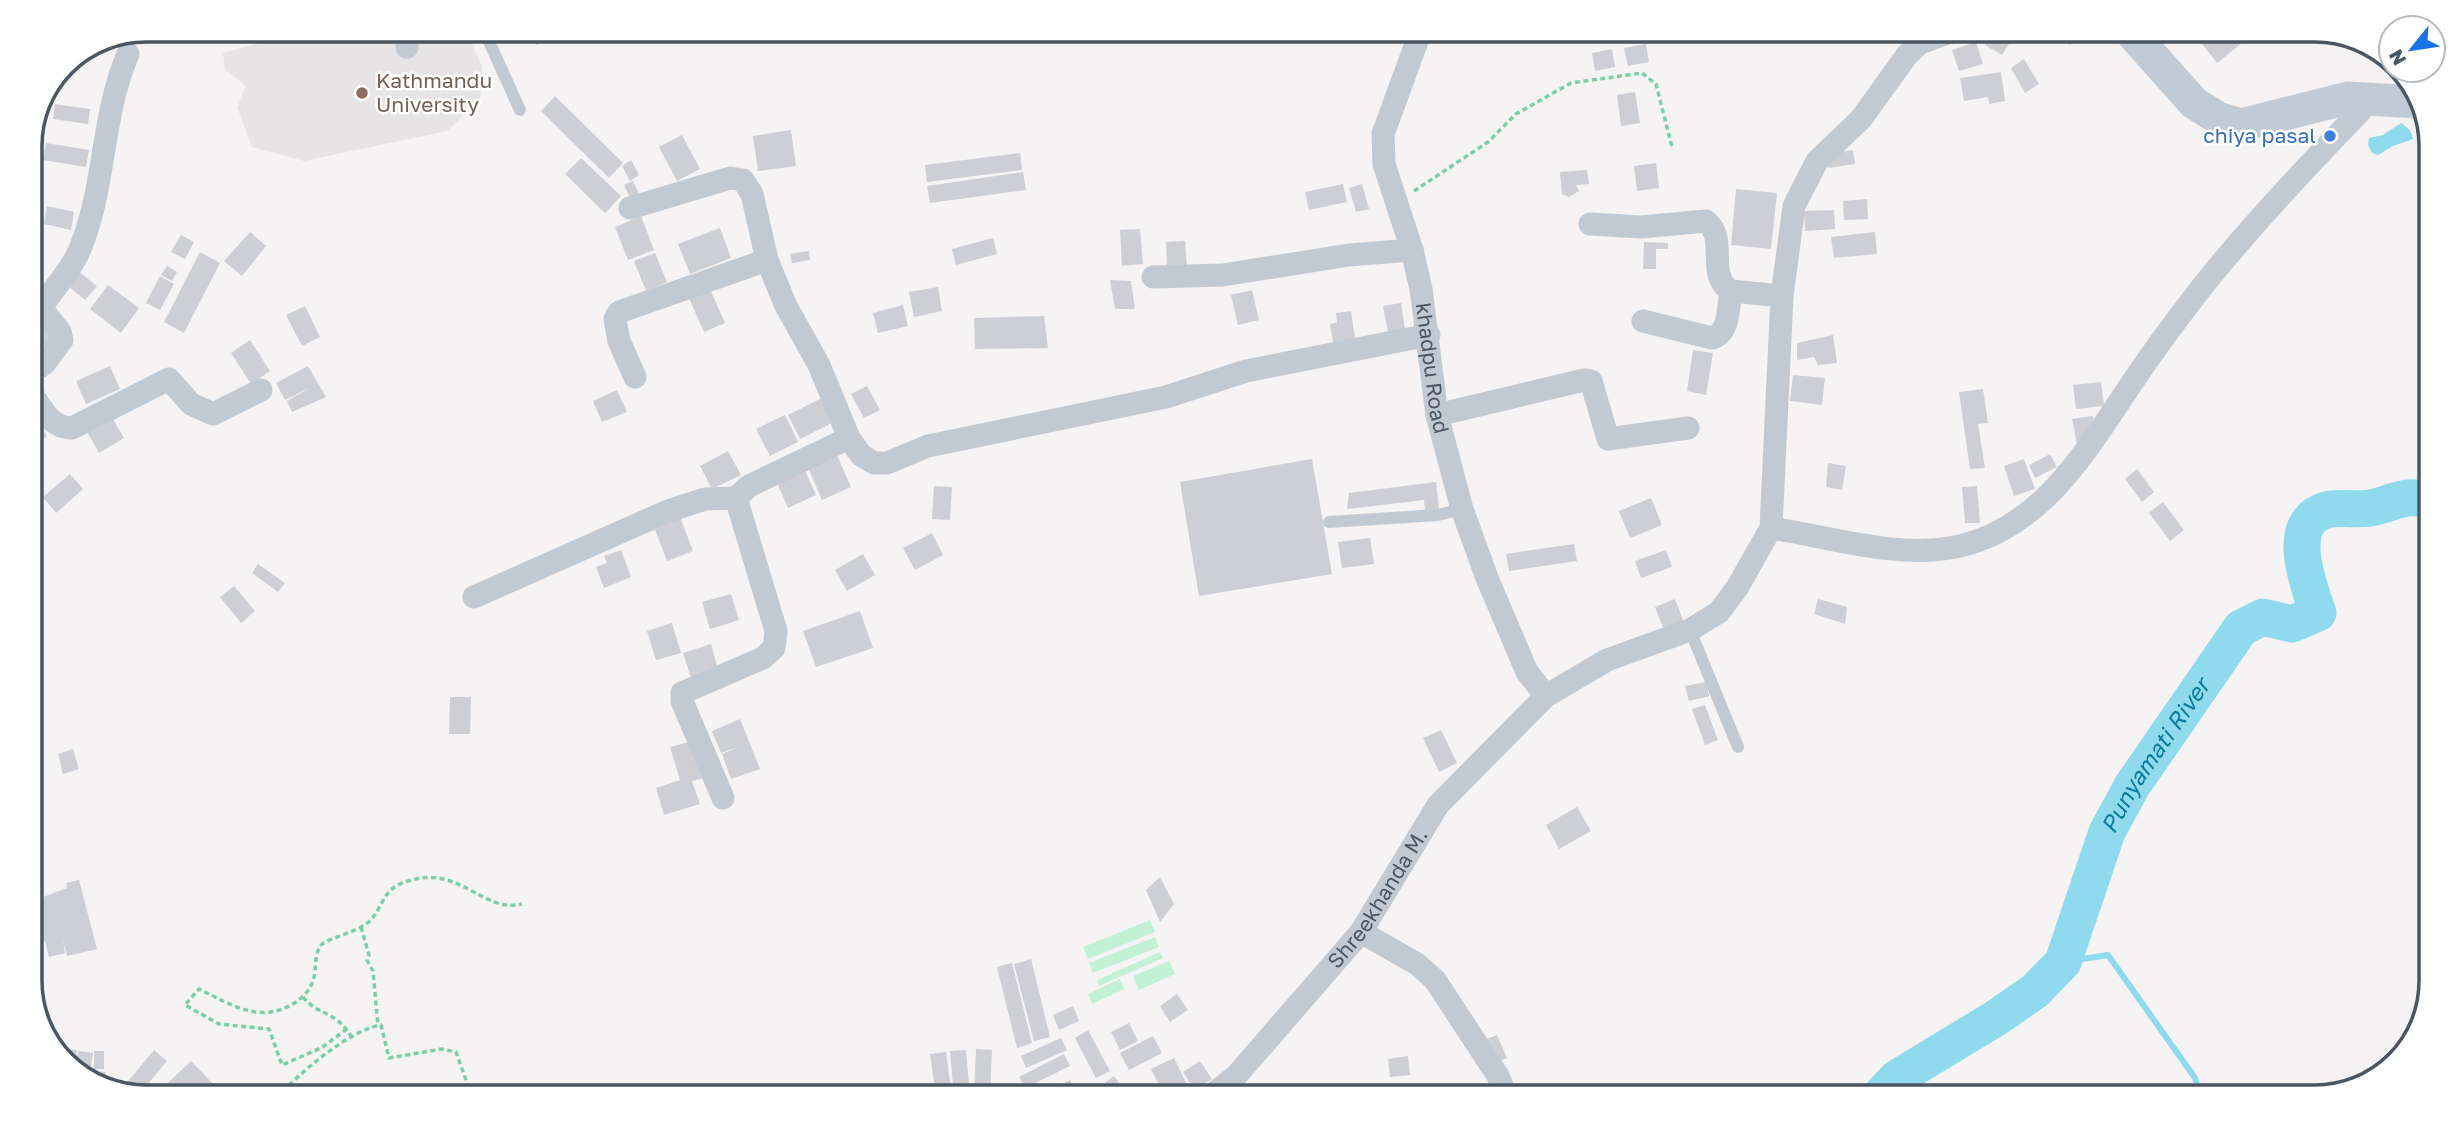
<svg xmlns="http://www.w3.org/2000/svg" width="2461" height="1127" font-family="'Golos Text',sans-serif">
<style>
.education{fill:#e6e4e5}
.green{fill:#c3f1d5}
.water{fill:#90daee}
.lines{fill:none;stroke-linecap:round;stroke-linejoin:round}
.stream{stroke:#90daee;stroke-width:6}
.river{stroke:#90daee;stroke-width:37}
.building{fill:#cdcfd5}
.path{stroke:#7ad0a6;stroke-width:3.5;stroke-dasharray:5 3.5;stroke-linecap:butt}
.lane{stroke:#c1cad2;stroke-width:12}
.street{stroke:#c1cad2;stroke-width:23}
.secondary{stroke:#c1cbd6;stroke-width:33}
.education-dot{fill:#8d6e63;stroke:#fff;stroke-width:2.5}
.shop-dot{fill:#3f7fe0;stroke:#fff;stroke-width:2.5}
.labels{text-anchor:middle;stroke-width:5;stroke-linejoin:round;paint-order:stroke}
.education-label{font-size:21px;fill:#785e54;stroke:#fff;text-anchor:start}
.shop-label{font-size:21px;fill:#366cbe;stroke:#fff;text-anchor:end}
.street-label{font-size:21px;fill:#4a5661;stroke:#fff}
.water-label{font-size:23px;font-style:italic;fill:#0c7c9b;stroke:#fff}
.rim{fill:none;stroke:#4a5661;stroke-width:3.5}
</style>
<rect width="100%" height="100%" fill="#f5f3f3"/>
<path class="education" d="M 469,37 L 482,67 L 480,100 L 447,131 L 304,161 L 252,147 L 237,107 L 246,86 L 225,70 L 223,53 L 260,43 L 260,38 Z"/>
<path class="green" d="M 1150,920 L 1155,932 L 1088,959 L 1083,947 Z
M 1155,937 L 1159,947 L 1093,973 L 1089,963 Z
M 1160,952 L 1163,958 L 1099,986 L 1097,980 Z
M 1169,961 L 1175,974 L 1139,990 L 1133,976 Z
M 1120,979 L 1124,989 L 1092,1004 L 1088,994 Z"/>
<path class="water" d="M 2401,123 L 2410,130 L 2413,139 L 2393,146 L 2378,155 L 2372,153 L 2368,145 L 2369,138 L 2383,135 Z"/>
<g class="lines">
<path class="stream" d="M 2063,962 L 2108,955 L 2195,1078 L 2200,1097"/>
<path class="river" id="s1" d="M 1879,1097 L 1897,1078 L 1996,1018 L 2035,991 L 2063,962 L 2107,832 L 2132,786 L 2241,628 L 2263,617 L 2292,624 L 2318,613 C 2309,586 2283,523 2326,510 C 2339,507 2356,510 2370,508 C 2393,504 2404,493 2427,500"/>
</g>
<path class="building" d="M 2191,30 L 2232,30 L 2242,43 L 2217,63 Z
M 1994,31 L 2015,34 L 2002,55 L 1985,45 Z
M 2052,31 L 2081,31 L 2070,45 Z
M 1049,35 L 1071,35 L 1070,40 Z
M 526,37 L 544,37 L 537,45 Z
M 1976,42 L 1983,64 L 1959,71 L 1952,50 Z
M 1646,44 L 1649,62 L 1628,66 L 1624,48 Z
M 1612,49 L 1615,67 L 1595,71 L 1592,53 Z
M 2024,59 L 2039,84 L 2025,93 L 2011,68 Z
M 2001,72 L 2005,101 L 1989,104 L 1988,97 L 1964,101 L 1960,78 Z
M 1635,92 L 1640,123 L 1621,126 L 1617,95 Z
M 555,96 L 623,163 L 609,178 L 541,111 Z
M 55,104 L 90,109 L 88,124 L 53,119 Z
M 791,130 L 796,166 L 758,171 L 753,136 Z
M 682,135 L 700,169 L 677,181 L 659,147 Z
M 46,143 L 89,150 L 86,167 L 43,160 Z
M 1853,150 L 1855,164 L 1828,168 L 1830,154 Z
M 1020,153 L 1022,170 L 927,182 L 925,165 Z
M 581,158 L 621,196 L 605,213 L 565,174 Z
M 631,160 L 639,175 L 630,181 L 622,166 Z
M 1656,163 L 1659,188 L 1637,191 L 1634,166 Z
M 30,170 L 40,172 L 32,224 L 30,223 Z
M 1587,170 L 1589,184 L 1576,185 L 1579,191 L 1569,197 L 1562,194 L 1560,172 Z
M 1023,172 L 1026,190 L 930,203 L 927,186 Z
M 633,181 L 639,194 L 630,198 L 624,185 Z
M 1343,184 L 1347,202 L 1309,210 L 1305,192 Z
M 1362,184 L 1369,209 L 1356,212 L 1349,188 Z
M 1736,189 L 1777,193 L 1771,249 L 1731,245 Z
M 1867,199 L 1868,219 L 1844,220 L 1843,201 Z
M 47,206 L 74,212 L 71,230 L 44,224 Z
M 1834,210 L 1835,229 L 1805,231 L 1804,211 Z
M 641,216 L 654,250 L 628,260 L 615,227 Z
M 720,228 L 731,258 L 690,274 L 678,244 Z
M 1140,229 L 1143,264 L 1122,266 L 1120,230 Z
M 250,232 L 266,246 L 242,276 L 224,261 Z
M 1875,232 L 1877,254 L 1834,258 L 1831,237 Z
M 181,235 L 194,242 L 185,259 L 171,252 Z
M 993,238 L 997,254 L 956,265 L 952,249 Z
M 1185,241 L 1187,269 L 1167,270 L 1166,242 Z
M 1644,242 L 1668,243 L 1668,249 L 1656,249 L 1656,269 L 1643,269 Z
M 809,251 L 810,260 L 792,263 L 790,254 Z
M 200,252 L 220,263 L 184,333 L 164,322 Z
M 655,253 L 667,282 L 646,291 L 634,261 Z
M 167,266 L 177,272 L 172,281 L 161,275 Z
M 74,268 L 97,286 L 85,300 L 62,281 Z
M 160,276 L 174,284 L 160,310 L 146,303 Z
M 1110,280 L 1131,281 L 1135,309 L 1115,309 Z
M 108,285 L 139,308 L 121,333 L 90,309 Z
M 709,287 L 725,323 L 704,332 L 688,296 Z
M 938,287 L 942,311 L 914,317 L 909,292 Z
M 1252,290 L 1259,320 L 1238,325 L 1231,295 Z
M 1401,303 L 1406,336 L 1389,338 L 1383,306 Z
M 903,305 L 908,326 L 878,333 L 873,313 Z
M 30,306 L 54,336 L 40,348 L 30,336 Z
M 305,306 L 320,337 L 302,346 L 286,315 Z
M 1351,311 L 1356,345 L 1334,349 L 1330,324 L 1337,323 L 1336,313 Z
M 1044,316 L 1048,348 L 975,349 L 974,318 Z
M 1833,335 L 1837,363 L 1818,365 L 1814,357 L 1797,360 L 1797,343 Z
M 250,340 L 270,371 L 251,384 L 231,353 Z
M 1693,350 L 1713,353 L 1706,395 L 1687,391 Z
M 110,366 L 120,389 L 86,404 L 76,381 Z
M 308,366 L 326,397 L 292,412 L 287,401 L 311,387 L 285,400 L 276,383 Z
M 1793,375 L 1825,378 L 1822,405 L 1790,401 Z
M 2101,382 L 2104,406 L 2076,409 L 2073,385 Z
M 867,386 L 880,410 L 864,418 L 851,394 Z
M 1983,389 L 1988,423 L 1978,424 L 1985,468 L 1970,469 L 1959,392 Z
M 617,390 L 627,412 L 602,422 L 593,401 Z
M 822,398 L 834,422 L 800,439 L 788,415 Z
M 110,414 L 124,438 L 99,453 L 85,428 Z
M 785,415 L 798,442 L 770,456 L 756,429 Z
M 2093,416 L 2095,426 L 2078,449 L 2072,419 Z
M 39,425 L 47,436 L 30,451 L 30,433 Z
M 728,451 L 741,475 L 712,489 L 700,466 Z
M 836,453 L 851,487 L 822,500 L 807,465 Z
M 2050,454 L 2057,467 L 2035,478 L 2029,465 Z
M 1312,459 L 1332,574 L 1199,596 L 1180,482 Z
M 2024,459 L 2035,489 L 2014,496 L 2004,466 Z
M 1828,463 L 1846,466 L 1842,490 L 1826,487 Z
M 803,466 L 816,495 L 788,508 L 775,478 Z
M 2137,469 L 2154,492 L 2142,502 L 2125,479 Z
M 70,474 L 83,489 L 56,513 L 43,497 Z
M 1436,482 L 1439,509 L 1425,511 L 1424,500 L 1347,509 L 1349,493 Z
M 934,486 L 952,487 L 950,520 L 932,519 Z
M 1977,486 L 1980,523 L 1965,523 L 1962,487 Z
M 1651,498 L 1662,525 L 1630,538 L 1619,511 Z
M 2163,502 L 2184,530 L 2170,541 L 2149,513 Z
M 680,517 L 693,551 L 667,561 L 654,527 Z
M 932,533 L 943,555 L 915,570 L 903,548 Z
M 1370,538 L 1374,564 L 1342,568 L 1338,542 Z
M 1574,544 L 1577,561 L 1509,571 L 1506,554 Z
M 621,550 L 631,577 L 604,588 L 596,567 L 607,563 L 604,556 Z
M 1666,550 L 1672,567 L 1641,578 L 1635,561 Z
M 863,554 L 875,575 L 847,591 L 835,570 Z
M 258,564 L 285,583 L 278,592 L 252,573 Z
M 234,586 L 255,611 L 241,623 L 220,597 Z
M 731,594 L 739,620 L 710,629 L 702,602 Z
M 1675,599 L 1686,628 L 1666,635 L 1655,607 Z
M 1818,599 L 1847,607 L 1845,624 L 1814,614 Z
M 860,611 L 873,648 L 816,667 L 803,631 Z
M 672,623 L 681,653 L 656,660 L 647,631 Z
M 711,644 L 718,669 L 691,678 L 683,653 Z
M 1706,682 L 1709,696 L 1689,701 L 1685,686 Z
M 450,697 L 471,697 L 470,734 L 449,734 Z
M 1705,705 L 1718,740 L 1705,745 L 1692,709 Z
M 740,719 L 760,769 L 731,779 L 722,754 L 738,747 L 721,753 L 712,731 Z
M 1441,730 L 1457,763 L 1439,772 L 1423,738 Z
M 696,740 L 707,777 L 692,781 L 700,804 L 664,815 L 656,788 L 680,780 L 670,747 Z
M 73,749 L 79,769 L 63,774 L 58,754 Z
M 1577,807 L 1591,831 L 1559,849 L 1546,825 Z
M 1160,877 L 1174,904 L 1160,922 L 1146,890 Z
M 79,880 L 97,949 L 67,956 L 63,940 L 65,953 L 49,957 L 45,941 L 30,945 L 30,902 L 67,888 L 66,883 Z
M 1031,959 L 1050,1037 L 1034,1041 L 1014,964 Z
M 1012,963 L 1032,1043 L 1017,1048 L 997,967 Z
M 1177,994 L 1188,1010 L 1170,1022 L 1160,1006 Z
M 1073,1006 L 1079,1021 L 1059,1030 L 1053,1015 Z
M 1129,1023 L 1138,1041 L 1120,1050 L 1111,1032 Z
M 1088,1030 L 1110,1071 L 1096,1078 L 1075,1038 Z
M 1497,1035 L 1507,1058 L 1494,1063 L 1484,1040 Z
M 1153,1036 L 1162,1053 L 1129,1070 L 1120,1053 Z
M 1061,1038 L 1067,1050 L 1026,1068 L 1021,1056 Z
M 61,1048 L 77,1050 L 75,1067 L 61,1055 Z
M 976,1049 L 992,1050 L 990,1097 L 974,1097 Z
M 154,1050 L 167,1061 L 138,1096 L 119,1092 Z
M 966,1050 L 970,1097 L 954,1097 L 950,1051 Z
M 78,1051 L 93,1053 L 89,1078 L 76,1067 Z
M 94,1051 L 104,1051 L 104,1069 L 94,1069 Z
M 946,1052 L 952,1097 L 936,1097 L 930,1054 Z
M 1064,1054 L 1070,1066 L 1025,1088 L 1019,1077 Z
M 1408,1056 L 1410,1075 L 1390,1077 L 1388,1059 Z
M 1174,1058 L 1189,1089 L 1165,1097 L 1151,1069 Z
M 191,1061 L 215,1086 L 203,1097 L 153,1097 Z
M 1200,1061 L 1212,1079 L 1195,1090 L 1183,1072 Z
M 93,1071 L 106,1072 L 106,1089 L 93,1081 Z
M 1114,1076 L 1129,1097 L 1101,1097 L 1095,1090 Z
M 1070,1080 L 1078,1097 L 1051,1097 L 1048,1090 Z
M 1263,1083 L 1282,1097 L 1252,1097 Z
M 215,1088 L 224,1097 L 205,1097 Z"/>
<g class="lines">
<path class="path" d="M 1414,191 L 1488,142 L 1516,114 L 1571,83 L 1642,73 L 1656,84 L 1672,147
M 361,927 L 369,955 L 367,960 L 373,971 L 378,1025
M 303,997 C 318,1016 335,1010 351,1036
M 347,1029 L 321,1048 L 282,1065 L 269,1029 L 219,1024 L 185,1005 L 199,989 C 232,1005 261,1025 296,1002 C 303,997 310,990 313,981 C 317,969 313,955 322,944 C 335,936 353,933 366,924 C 381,914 381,892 400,884 C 458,859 480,914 522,904
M 285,1089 L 290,1097
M 277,1097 C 300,1073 349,1030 381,1025 L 389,1058 L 442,1049 L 456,1052 L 472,1097
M 539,1097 L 557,1092 L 566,1097"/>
<path class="lane" d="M 487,37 L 520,110
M 1329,522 L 1438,515 L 1462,509
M 1690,630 L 1738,747"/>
<g class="street">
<path id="s2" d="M 1420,33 L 1383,134 L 1384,164 L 1412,250 L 1421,289 L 1437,415 L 1462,509 L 1487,578 L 1527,672 L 1546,696"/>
<path d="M 407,37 L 407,47"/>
<path d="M 630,208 L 730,178 L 743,180 L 752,194 L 767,260 L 786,306 L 819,365 L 849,438 L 861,455 L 874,463 L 887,463 L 928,446 L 1166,397 L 1246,371 L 1429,335"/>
<path d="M 1590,224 L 1641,227 L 1706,221 C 1729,239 1705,275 1731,291 L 1782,296"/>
<path d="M 1153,277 L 1223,275 L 1349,255 L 1412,250"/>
<path d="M 1643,321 L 1712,338 C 1730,333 1728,307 1731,291"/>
<path d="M 30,374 L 45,363 L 62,340 L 60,332 L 41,308 C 53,289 72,269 80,249 C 106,186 101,117 128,54"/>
<path d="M 635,377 L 619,341 L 615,319 L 619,312 L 767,260"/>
<path d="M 30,391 C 42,408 50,428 72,428 L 169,379 L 191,404 L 213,414 L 261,390"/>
<path d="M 1437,415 L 1584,380 L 1591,381 L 1608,439 L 1688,428"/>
<path d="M 1771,528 L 1782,296 L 1794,206 L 1817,161 L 1861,119 L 1907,55 L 1920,43 L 1953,31"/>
<path d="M 474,597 L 668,511 L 705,499 L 736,498"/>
<path d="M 723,798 L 682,701 L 682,693 L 763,658 L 774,648 L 776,631 L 736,498 L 749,486 L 849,438"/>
<path d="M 1361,932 L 1417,964 L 1435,980 L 1498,1076 L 1507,1097"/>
<path id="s3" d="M 1209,1097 L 1236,1076 L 1361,932 L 1438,805 L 1546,696 L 1607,660 L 1690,630 L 1719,612 L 1737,588 L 1771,528 C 1831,537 1900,560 1960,546 C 2046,526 2090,444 2136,377 C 2158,344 2181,314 2205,283 C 2258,218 2315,158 2373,98"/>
</g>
<path class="secondary" d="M 2129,30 L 2194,103 L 2218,118 L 2241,125 L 2348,98 L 2418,102"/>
</g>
<circle class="education-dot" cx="362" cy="93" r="7"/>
<circle class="shop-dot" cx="2330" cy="136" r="7"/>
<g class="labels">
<g class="education-label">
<text x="376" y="88">Kathmandu<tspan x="376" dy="24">University</tspan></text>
</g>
<g class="shop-label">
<text x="2316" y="143">chiya pasal</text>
</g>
<g class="street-label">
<text dy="7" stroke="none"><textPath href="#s2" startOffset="348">khadpu Road</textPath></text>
<text dy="7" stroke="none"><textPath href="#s3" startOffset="262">Shreekhanda M.</textPath></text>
</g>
<g class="water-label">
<text dy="8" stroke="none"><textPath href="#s1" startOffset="457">Punyamati River</textPath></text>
</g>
</g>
<path d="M0 0H2461V1127H0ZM146 42H2315A104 104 0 0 1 2419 146V981A104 104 0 0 1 2315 1085H146A104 104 0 0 1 42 981V146A104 104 0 0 1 146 42Z" fill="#fff" fill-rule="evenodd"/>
<path class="rim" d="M146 42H2315A104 104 0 0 1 2419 146V981A104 104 0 0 1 2315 1085H146A104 104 0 0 1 42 981V146A104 104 0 0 1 146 42Z"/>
<g transform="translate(2412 49) rotate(240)"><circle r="33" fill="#ffffff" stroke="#b7bbc0" stroke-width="2"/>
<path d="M0-5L12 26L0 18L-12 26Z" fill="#1a73e8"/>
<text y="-10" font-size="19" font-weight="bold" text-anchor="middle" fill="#4a5661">N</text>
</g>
</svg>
